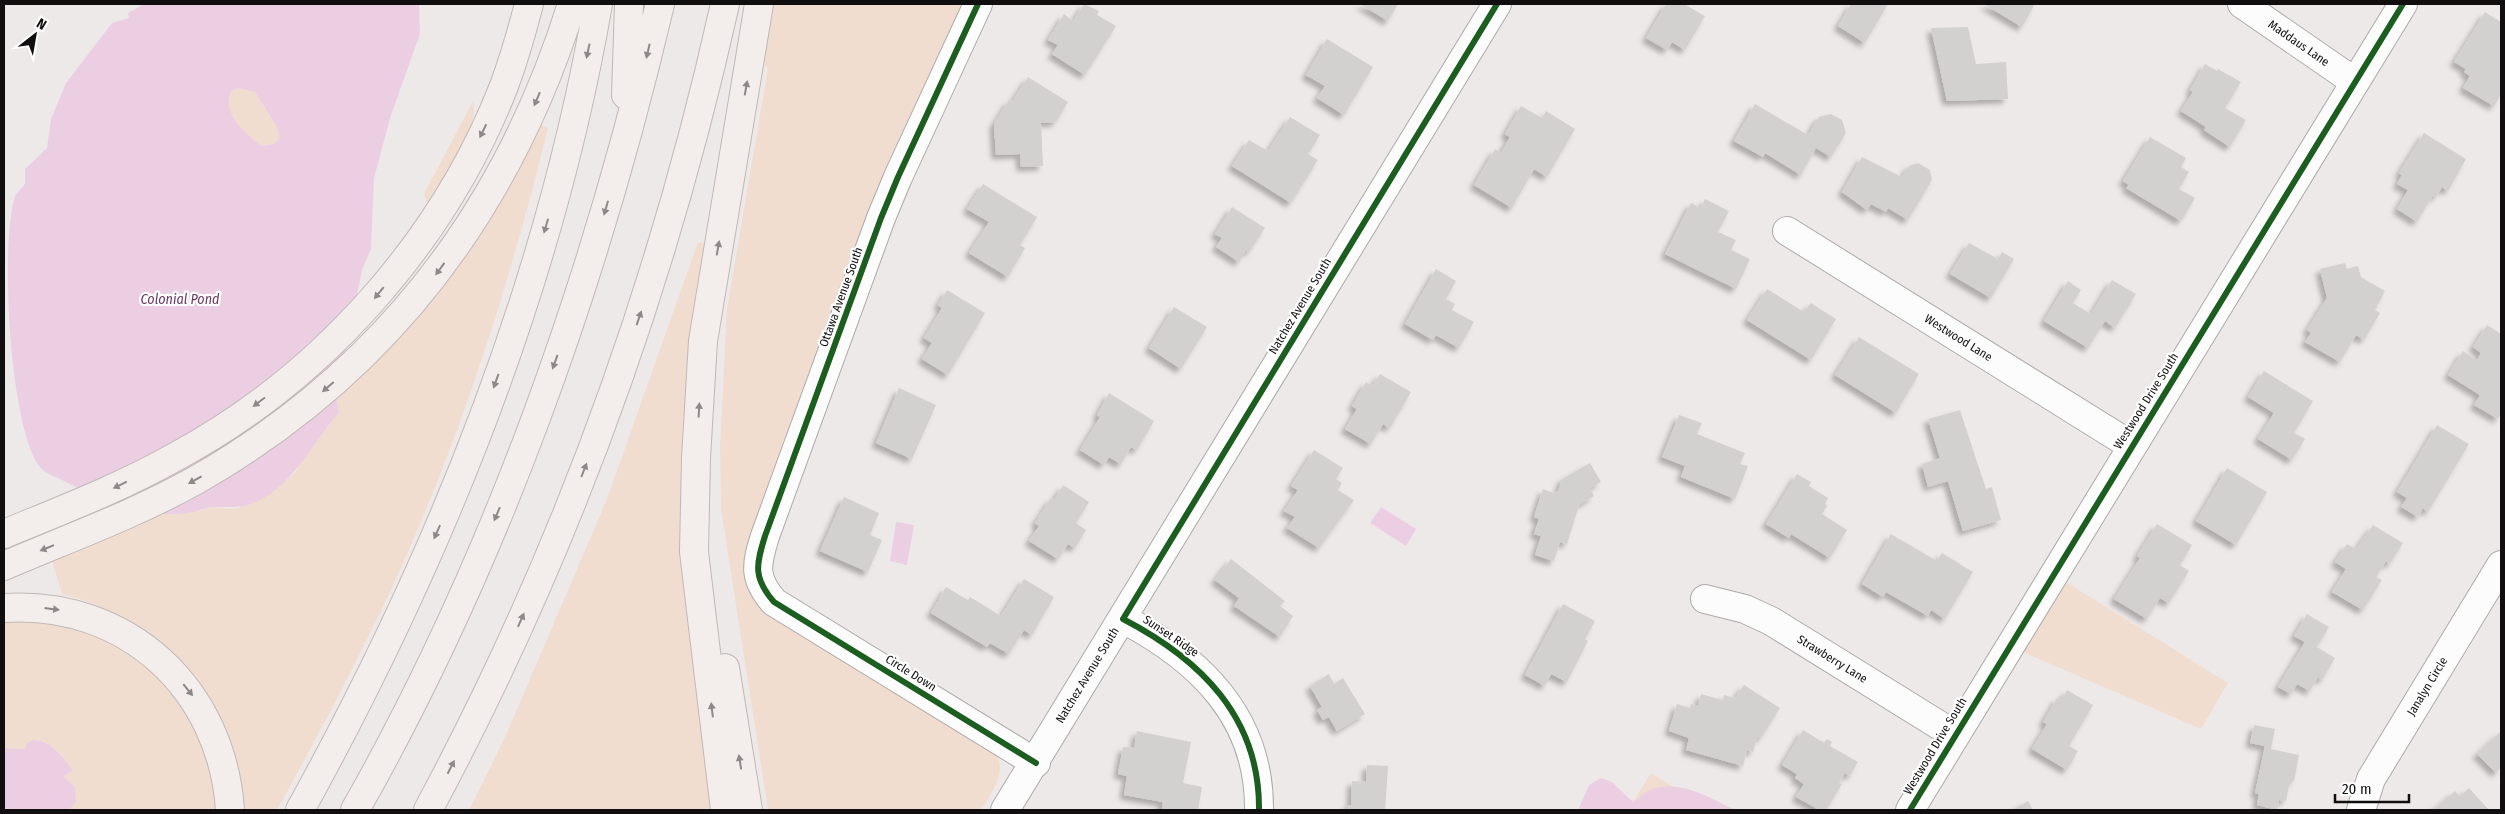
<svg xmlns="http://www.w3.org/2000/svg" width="2505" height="814" font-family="'Fira Sans Condensed',sans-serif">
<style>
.green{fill:#f1ddd0}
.water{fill:#eccee3;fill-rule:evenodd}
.building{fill:#d3d0d0;filter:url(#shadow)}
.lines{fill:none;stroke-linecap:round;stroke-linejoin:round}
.minor-casing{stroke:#ada9a9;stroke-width:30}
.highway-casing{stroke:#bfb8b6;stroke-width:30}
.minor{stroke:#fcfcfc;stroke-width:28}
.highway{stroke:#f3edec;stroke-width:28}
.cycleway-casing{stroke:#fff;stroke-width:9}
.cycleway{stroke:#1b5e20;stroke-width:6}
.oneway{fill:#8d8988}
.labels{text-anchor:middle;stroke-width:4.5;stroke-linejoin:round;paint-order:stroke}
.street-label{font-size:12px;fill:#100e0e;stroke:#fff}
.water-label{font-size:14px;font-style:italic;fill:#6a385f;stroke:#fff}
</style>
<defs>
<filter id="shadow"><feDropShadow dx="-4.5" dy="4.5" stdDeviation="2.5" flood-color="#0004"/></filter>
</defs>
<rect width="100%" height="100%" fill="#eee9e9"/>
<path class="green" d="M 771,4 L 964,4 L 745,562 C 743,585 753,602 771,616 L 998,757 C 1005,777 991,794 981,810 L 768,810 L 721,509 L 720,445 L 727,309 L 768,68 L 760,63 Z
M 238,88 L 255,92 L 277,127 L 281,138 L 274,144 L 261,146 C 246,133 222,116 231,92 Z
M 473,101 C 480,132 443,177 427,203 L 424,194 Z
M 538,124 L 548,128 C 509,287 459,443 390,592 C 355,666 317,738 277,810 L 241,810 C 238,789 237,767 231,746 C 208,670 137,613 62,594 L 52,561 L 159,514 L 190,513 L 213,507 L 236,509 L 263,498 L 295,473 L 301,461 L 339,413 L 336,397 C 430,317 485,234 538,124 Z
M 698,242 L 708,244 L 691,342 L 714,810 L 469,810 L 506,735 L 607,499 Z
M 2066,582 L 2228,683 L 2201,729 L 2023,652 Z
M 17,620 L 70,625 L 130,652 L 163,679 L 189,714 L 207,753 L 216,810 L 69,810 L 76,802 L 75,788 L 63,776 L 73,771 C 64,758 50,739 33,740 L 25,749 L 4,748 L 4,622 Z
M 1651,773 L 1710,810 L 1628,810 Z"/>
<path class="water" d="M 144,4 L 419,4 L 420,34 L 391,115 L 374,178 L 371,249 L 362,270 L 336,396 L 339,413 C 315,440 296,479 265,497 C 245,509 236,507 214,507 C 206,507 197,512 189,513 C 145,519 104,502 66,482 C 59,478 45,474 40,467 C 9,427 0,243 15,196 C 17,192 22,188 25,184 L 25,169 L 47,148 L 51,119 L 66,83 L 112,23 L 129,18 L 128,13 ZM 238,88 L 255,92 L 277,127 L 280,138 L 274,144 L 261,146 C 246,133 222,115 231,92 Z
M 1381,507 L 1416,529 L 1406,546 L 1370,523 Z
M 896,522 L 914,525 L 907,565 L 890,561 Z
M 33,740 C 50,739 64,758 73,771 L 63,776 L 75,787 L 76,802 L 69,810 L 4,810 L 4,748 L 25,749 L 27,743 Z
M 1601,778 L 1612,782 L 1633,802 C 1639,798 1646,791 1653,789 C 1682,780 1710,798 1735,810 L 1578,810 L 1589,785 Z"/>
<path class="building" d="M 1084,4 L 1099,11 L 1097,15 L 1116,26 L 1085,75 L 1052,54 L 1058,45 L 1048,40 L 1064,14 L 1073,21 Z
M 1360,4 L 1398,4 L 1388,21 Z
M 1666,4 L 1684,4 L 1705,16 L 1685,50 L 1672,42 L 1667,50 L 1646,38 Z
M 1851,4 L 1888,4 L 1865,43 L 1838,26 Z
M 1984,4 L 2031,4 L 2034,6 L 2022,27 Z
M 2485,12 L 2501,22 L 2501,94 L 2494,106 L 2463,88 L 2470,76 L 2464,72 L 2466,69 L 2454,62 Z
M 1968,27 L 1976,64 L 2006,62 L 2008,99 L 1947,101 L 1931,28 Z
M 1327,39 L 1373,67 L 1344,115 L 1317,98 L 1325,86 L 1306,75 Z
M 2205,64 L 2217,71 L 2218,69 L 2241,82 L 2225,108 L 2246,120 L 2230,147 L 2204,130 L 2206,127 L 2181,111 L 2193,92 L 2190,90 Z
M 1028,77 L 1068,102 L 1056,122 L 1041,123 L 1043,166 L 1021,167 L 1020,154 L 996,155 L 994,124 L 1009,100 L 1012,102 Z
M 1755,104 L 1808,135 L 1819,117 L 1831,114 L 1842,120 L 1846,133 L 1831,157 L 1816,148 L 1801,175 L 1765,153 L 1763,157 L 1734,141 Z
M 1521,106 L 1542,118 L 1546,111 L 1575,129 L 1547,177 L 1534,169 L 1512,208 L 1474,185 L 1495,149 L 1501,153 L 1510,137 L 1505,134 Z
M 1290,117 L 1320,135 L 1308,154 L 1318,160 L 1291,203 L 1232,166 L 1249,140 L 1268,151 Z
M 2424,133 L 2466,159 L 2448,191 L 2442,187 L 2436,197 L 2433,195 L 2417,222 L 2397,209 L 2408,190 L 2397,184 L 2402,175 L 2399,173 Z
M 2150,137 L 2186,158 L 2181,167 L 2189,172 L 2179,189 L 2195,198 L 2181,221 L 2126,188 L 2129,185 L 2123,181 Z
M 1862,157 L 1902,177 L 1909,166 L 1918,163 L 1930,170 L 1932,180 L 1908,220 L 1888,208 L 1886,212 L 1871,204 L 1867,210 L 1842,192 Z
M 983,184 L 1037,217 L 1020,245 L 1025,248 L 1008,277 L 969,253 L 989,222 L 967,209 Z
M 1705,199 L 1729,211 L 1718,232 L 1736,240 L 1731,250 L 1750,259 L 1736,289 L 1665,254 L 1691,203 L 1701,208 Z
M 1232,207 L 1265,228 L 1249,252 L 1246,250 L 1239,262 L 1216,247 L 1222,238 L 1215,234 Z
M 1969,243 L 1998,259 L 2002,252 L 2014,259 L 1991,298 L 1950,274 Z
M 2345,263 L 2347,269 L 2358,266 L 2361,277 L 2385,291 L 2375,310 L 2380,313 L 2364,340 L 2356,335 L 2340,362 L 2305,342 L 2311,333 L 2307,330 L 2327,298 L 2320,269 Z
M 1436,269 L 1456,281 L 1446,299 L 1455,304 L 1452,310 L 1474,322 L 1459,348 L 1436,335 L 1433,340 L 1405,324 Z
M 2112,280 L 2136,294 L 2115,328 L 2105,321 L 2088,348 L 2044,321 L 2068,281 L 2081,290 L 2073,303 L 2091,314 Z
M 1767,289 L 1804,312 L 1811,303 L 1836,319 L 1811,360 L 1747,320 Z
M 947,290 L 985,313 L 948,375 L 922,359 L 932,343 L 924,338 L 942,308 L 938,305 Z
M 1174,307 L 1207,327 L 1181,369 L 1149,348 Z
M 2487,325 L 2501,334 L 2501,413 L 2498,419 L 2474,405 L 2480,395 L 2448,375 L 2463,351 L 2477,360 L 2481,353 L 2473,347 Z
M 1859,337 L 1919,374 L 1896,413 L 1835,375 Z
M 2264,371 L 2313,401 L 2294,433 L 2305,439 L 2292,460 L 2258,439 L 2274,413 L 2248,397 Z
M 1380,374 L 1411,392 L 1390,428 L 1383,424 L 1371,444 L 1345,429 L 1357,409 L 1352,406 L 1366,382 L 1372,386 Z
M 899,388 L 936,405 L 912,459 L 876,443 Z
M 1109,393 L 1154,421 L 1137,450 L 1131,447 L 1121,464 L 1109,457 L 1104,465 L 1080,450 L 1100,417 L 1097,415 Z
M 1960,410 L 1986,489 L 1992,487 L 2001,520 L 1963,531 L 1948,481 L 1928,487 L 1922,464 L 1940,458 L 1928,419 Z
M 1679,415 L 1702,423 L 1697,434 L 1745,453 L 1740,464 L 1748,466 L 1735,499 L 1681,477 L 1685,466 L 1662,457 Z
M 2437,425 L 2469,444 L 2428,512 L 2423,508 L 2418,517 L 2401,507 L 2407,498 L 2397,492 Z
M 1314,450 L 1343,468 L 1336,479 L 1342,483 L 1338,490 L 1354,500 L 1319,548 L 1287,528 L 1295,517 L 1284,511 L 1298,490 L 1291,486 Z
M 1590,463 L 1601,482 L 1590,488 L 1594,496 L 1579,505 L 1567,544 L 1560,542 L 1554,561 L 1535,555 L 1541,536 L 1534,534 L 1539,519 L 1534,517 L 1543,489 L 1554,493 L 1558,491 L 1562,479 Z
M 2227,468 L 2267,492 L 2236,545 L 2196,521 Z
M 1797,474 L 1811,482 L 1809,486 L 1828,498 L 1825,504 L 1827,506 L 1822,514 L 1847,530 L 1830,558 L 1791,534 L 1789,538 L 1766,524 Z
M 1063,485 L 1089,502 L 1076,523 L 1086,530 L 1075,548 L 1068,544 L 1058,559 L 1029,541 L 1039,526 L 1035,523 L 1051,498 L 1054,500 Z
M 844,497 L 879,513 L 870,535 L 882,540 L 868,572 L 820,551 Z
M 2157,524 L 2192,545 L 2180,565 L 2189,571 L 2169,603 L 2160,598 L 2147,619 L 2114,599 L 2140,558 L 2137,556 Z
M 2373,525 L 2403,543 L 2390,564 L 2386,561 L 2376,577 L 2382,580 L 2363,610 L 2332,592 L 2346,569 L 2335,562 L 2347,544 L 2356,549 Z
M 1891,534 L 1937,561 L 1942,553 L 1973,572 L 1945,619 L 1931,610 L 1928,616 L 1886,592 L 1883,597 L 1862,584 Z
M 1231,559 L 1285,601 L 1280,606 L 1293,616 L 1280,637 L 1234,606 L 1239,598 L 1215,580 Z
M 1024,579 L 1054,597 L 1032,635 L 1024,630 L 1009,654 L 990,643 L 987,647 L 931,613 L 946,587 L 968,600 L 970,597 L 1001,616 Z
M 1563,604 L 1595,621 L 1585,639 L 1588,641 L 1567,682 L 1551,674 L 1545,686 L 1525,675 Z
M 2307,614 L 2329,627 L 2317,647 L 2335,658 L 2322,680 L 2318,677 L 2310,691 L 2297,684 L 2291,694 L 2278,687 L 2305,642 L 2294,636 Z
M 1329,674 L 1334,684 L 1343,678 L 1365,714 L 1337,731 L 1329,717 L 1323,720 L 1317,710 L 1322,707 L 1310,686 Z
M 1744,685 L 1780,708 L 1761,738 L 1757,737 L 1753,752 L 1747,750 L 1743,766 L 1686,750 L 1689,738 L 1669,731 L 1677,704 L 1690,708 L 1691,704 L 1698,706 L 1701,694 L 1723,700 L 1724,695 L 1735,698 Z
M 2067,690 L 2093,705 L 2069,746 L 2078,751 L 2067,770 L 2032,749 L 2047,724 L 2043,722 L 2057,698 L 2061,700 Z
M 2254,725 L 2275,729 L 2271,749 L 2299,755 L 2294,781 L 2290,781 L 2286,801 L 2279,800 L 2277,810 L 2257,805 L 2259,794 L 2255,793 L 2265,746 L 2250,743 Z
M 1803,730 L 1824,743 L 1827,739 L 1832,742 L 1830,746 L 1858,762 L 1850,776 L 1845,773 L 1839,783 L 1842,784 L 1826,810 L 1814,810 L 1816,808 L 1796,797 L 1804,784 L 1795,778 L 1797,774 L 1782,765 Z
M 1137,731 L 1191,742 L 1183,783 L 1202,787 L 1198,810 L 1162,810 L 1163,802 L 1124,795 L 1127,776 L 1118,774 L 1123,747 L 1134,748 Z
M 2501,731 L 2501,767 L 2496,773 L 2477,754 Z
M 1367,765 L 1388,766 L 1385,810 L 1347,810 L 1347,805 L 1351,806 L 1352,781 L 1366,782 Z
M 2469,788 L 2489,810 L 2433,810 L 2455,791 L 2460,796 Z
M 2028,801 L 2033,810 L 2012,810 Z"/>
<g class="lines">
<defs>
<g id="minor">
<path d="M 978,4 L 898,177 L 881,218 L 765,536 C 756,565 753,578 774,602 L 1036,763"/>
<path id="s1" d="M 2242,4 L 2355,82"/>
<path id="s2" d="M 1787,231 L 2132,446"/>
<path id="s3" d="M 1705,599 L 1745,609 L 1771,621 L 1955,735"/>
<path d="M 1123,619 C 1200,659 1260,717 1259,810"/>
<path id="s4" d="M 1005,810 L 1497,4"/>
<path d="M 1910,810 L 2403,4"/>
<path id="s5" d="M 2361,810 L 2371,779 L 2501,565"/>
</g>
<path id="highway" d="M 626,95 L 629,4
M 4,534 C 62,510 120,488 175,457 C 322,378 443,242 504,86 C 514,59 522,31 529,4
M 4,566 C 69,538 136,514 198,479 C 386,371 508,209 572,4
M 4,608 C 127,600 222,689 230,810
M 725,668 L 748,810
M 300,810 C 439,559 549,287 598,4
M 355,810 C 496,562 595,281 660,4
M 428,810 C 564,557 663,283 725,4
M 725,810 L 694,552 L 696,458 L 703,341 L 759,4"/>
</defs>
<use href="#minor" class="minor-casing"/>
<use href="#highway" class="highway-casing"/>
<use href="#minor" class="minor"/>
<use href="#highway" class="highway"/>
<defs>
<path id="cycleway" d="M 978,4 L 898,177 L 881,218 L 765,536 C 756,565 753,578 774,602 L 1036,763
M 1259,810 C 1260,717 1200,659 1123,619 L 1497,4
M 1910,810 L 2403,4"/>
</defs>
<use href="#cycleway" class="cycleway-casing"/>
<use href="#cycleway" class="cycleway"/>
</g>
<defs><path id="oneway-solid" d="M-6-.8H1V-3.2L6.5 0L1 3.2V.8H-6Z" transform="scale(1.25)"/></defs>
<g class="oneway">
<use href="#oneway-solid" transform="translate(588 51) rotate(102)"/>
<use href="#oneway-solid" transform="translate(648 51) rotate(103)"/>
<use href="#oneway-solid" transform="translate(746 88) rotate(-80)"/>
<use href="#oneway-solid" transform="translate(537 99) rotate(113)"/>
<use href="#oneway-solid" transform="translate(483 131) rotate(116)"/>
<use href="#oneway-solid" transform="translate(606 208) rotate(106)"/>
<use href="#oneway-solid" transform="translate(546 226) rotate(106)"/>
<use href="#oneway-solid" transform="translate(718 248) rotate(-80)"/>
<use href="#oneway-solid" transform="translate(440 269) rotate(126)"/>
<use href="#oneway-solid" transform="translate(379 293) rotate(129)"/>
<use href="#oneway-solid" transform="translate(639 318) rotate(-71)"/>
<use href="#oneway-solid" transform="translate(555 362) rotate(110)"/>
<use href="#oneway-solid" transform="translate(496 381) rotate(110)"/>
<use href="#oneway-solid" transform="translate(328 387) rotate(139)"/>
<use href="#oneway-solid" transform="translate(259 402) rotate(143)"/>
<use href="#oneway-solid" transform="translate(699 410) rotate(-87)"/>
<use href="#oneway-solid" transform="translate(584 470) rotate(-69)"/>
<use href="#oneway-solid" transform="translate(195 480) rotate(151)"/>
<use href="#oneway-solid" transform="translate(120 485) rotate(154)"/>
<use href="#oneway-solid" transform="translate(497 514) rotate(113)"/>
<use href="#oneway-solid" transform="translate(437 532) rotate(114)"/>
<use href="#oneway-solid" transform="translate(47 548) rotate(158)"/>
<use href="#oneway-solid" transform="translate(52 609) rotate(7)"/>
<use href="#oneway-solid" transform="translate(521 620) rotate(-66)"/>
<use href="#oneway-solid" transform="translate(188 690) rotate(51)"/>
<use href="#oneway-solid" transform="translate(712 710) rotate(-97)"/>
<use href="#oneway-solid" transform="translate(740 762) rotate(-99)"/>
<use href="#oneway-solid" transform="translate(451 767) rotate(-63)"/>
</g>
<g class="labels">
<g class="street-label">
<text dy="4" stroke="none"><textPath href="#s1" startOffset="69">Maddaus Lane</textPath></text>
<text transform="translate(841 297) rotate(-70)" y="4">Ottawa Avenue South</text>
<text transform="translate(1300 306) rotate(-59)" y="4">Natchez Avenue South</text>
<text dy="4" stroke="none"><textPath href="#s2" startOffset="202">Westwood Lane</textPath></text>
<text transform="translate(2146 401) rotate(-58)" y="4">Westwood Drive South</text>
<text transform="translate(1171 636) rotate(34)" y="4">Sunset Ridge</text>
<text dy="4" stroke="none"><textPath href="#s3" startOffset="142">Strawberry Lane</textPath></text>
<text transform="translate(911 673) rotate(32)" y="4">Circle Down</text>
<text dy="4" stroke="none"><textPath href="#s4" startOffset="158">Natchez Avenue South</textPath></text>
<text dy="4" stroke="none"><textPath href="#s5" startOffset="141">Janalyn Circle</textPath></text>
<text transform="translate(1935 746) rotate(-59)" y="4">Westwood Drive South</text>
</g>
<g class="water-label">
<text x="180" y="304">Colonial Pond</text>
</g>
</g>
<rect width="2505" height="814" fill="none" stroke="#100e0e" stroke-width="10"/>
<g transform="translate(35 35) rotate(31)" stroke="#ffffff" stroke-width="4" paint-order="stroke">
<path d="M0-4L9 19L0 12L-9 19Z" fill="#100e0e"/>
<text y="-8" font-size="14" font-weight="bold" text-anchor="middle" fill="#100e0e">N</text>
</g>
<path d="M2335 794v8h74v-8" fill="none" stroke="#100e0e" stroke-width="2.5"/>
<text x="2342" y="794" font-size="15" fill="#100e0e" stroke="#ffffff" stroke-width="4" paint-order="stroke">20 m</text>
</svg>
